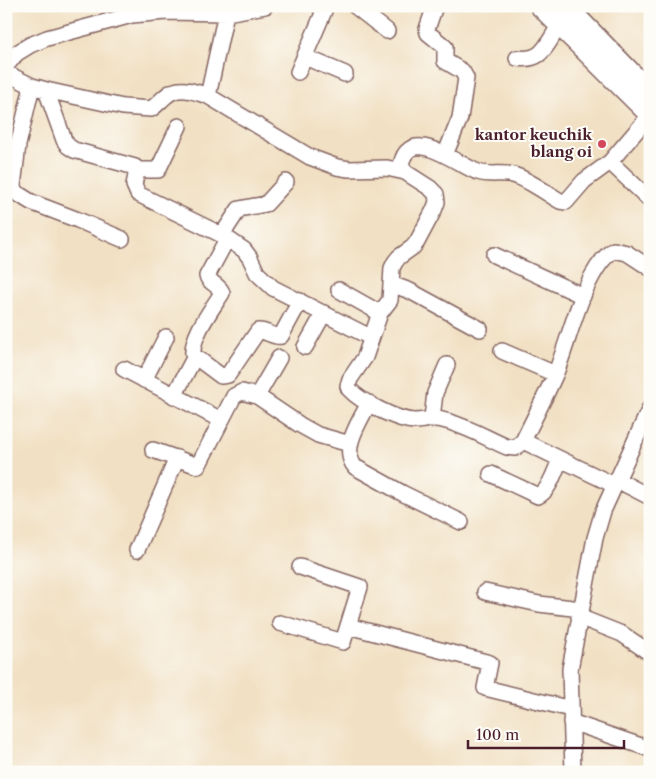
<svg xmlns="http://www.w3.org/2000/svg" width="656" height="778" font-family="'Libre Caslon Text',serif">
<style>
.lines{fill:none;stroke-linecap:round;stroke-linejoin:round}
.minor-casing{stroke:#846360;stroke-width:18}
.highway-casing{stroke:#846360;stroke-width:24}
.minor{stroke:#fff;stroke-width:15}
.highway{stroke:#fff;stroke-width:21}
.poi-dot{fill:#d1495b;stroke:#fdfcf7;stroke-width:2}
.labels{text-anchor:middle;stroke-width:4;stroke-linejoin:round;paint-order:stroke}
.poi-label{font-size:15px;font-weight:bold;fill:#4a1f2b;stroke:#fdfcf7;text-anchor:end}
</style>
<rect width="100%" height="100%" fill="#fdfcf7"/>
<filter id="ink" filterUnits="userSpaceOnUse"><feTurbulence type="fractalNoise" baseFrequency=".02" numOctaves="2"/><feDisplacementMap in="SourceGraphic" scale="10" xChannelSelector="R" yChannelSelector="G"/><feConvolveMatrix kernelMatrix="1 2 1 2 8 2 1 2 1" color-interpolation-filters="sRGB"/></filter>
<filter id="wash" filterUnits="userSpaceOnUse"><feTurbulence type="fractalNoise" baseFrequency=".0096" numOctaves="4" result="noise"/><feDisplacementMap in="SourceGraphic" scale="20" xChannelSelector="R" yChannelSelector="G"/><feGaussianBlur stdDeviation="1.12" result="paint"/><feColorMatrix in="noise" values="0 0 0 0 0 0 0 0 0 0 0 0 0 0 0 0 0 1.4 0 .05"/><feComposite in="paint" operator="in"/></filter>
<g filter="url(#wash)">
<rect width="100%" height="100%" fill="#f1e0c3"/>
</g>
<g filter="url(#ink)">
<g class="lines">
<defs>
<path id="minor" d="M 355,6 L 387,31
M 435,6 L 427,29 L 428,33 L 445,47 L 445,61 L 462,71 L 466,78 L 460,118 L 445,155
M 305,57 L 345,74
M 517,58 C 544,62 546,44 560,25
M 6,66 L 17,53 L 30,45 L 47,38 L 132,15 L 166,12 L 226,13 L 265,6
M 298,72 L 324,11 L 319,6
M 6,73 L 32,86 L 46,90 L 123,107 L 151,109 C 157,105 161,100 166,96 C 178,85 194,91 208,96 L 310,157 L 337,167 L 349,169 L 387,168 L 405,172 L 430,188 L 436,194 L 437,202 L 434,210 L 417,242 L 413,247 L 399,257 L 395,262 L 392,268 L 390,300 L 380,313 L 365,357 L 350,379 L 348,386 L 349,389 C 361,402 398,421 415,421 C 425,421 432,417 442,420 C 465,425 486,438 507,447 L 515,448 L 523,441 L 614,485
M 32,86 L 18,145 L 13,186 L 15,192 L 31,202 L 78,220 L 122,239
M 46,90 L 64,140 L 68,146 L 74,150 L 135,167 L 137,170 L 134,185 L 138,194 L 222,235 L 244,250 L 250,258 L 257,273 L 273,288 L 370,337
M 208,96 L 226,13
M 610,162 L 650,200
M 137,170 L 158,170 L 179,126
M 405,172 L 401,165 C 409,123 459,166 478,172 C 490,176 502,172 513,175 C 528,179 546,193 560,201 L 566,202 L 584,181 L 610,162 L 650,115
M 222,235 L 239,209 L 266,204 L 286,182
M 227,239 L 207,276 C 210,284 220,285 222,293 C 212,309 191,336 193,355 L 221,376 L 228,375 L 258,331 C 266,330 274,338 281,336 L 300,301
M 494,255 L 583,296
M 391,284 L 410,291 L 480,329
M 339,290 L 380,313
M 305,347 L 324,313
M 502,351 L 555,374
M 124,369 L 221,420
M 144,380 L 166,337
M 174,396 L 192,362
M 257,396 L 279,358
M 369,403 C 360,421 340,449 355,467 L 402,493 L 461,522
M 432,418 L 435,393 L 447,365
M 523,441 C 534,419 545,397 555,375 C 569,342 584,268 614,250 L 627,253 L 650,268
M 153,450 L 198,466 L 234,396 L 242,392 L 257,396 L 300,425 L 318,435 L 350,444
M 491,474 L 538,496 C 549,492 555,470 560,460
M 617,480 L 650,497
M 137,550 L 177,458
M 485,592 L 539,604 L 581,609
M 579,617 L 622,634 L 650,653
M 280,623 L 343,642 L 360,587 L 300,567
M 348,626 L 490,663 L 485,688 L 571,709
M 571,722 L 650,749
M 573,772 L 570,669 L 595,538 L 603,511 L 650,408"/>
<path id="highway" d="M 541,6 L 650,114
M 565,6 L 650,93"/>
</defs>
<use href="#minor" class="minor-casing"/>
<use href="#highway" class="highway-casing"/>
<use href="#minor" class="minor"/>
<use href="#highway" class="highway"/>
</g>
</g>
<circle class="poi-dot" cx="602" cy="144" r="5"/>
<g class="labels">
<g class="poi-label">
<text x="592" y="140">kantor keuchik<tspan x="592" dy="17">blang oi</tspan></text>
</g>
</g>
<rect width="656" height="778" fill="none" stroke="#fdfcf7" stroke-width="25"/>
<path d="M468 740v8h156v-8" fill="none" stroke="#4a1f2b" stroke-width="2.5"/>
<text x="476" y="740" font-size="15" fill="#4a1f2b" stroke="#fdfcf7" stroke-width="4" paint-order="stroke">100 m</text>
</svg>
